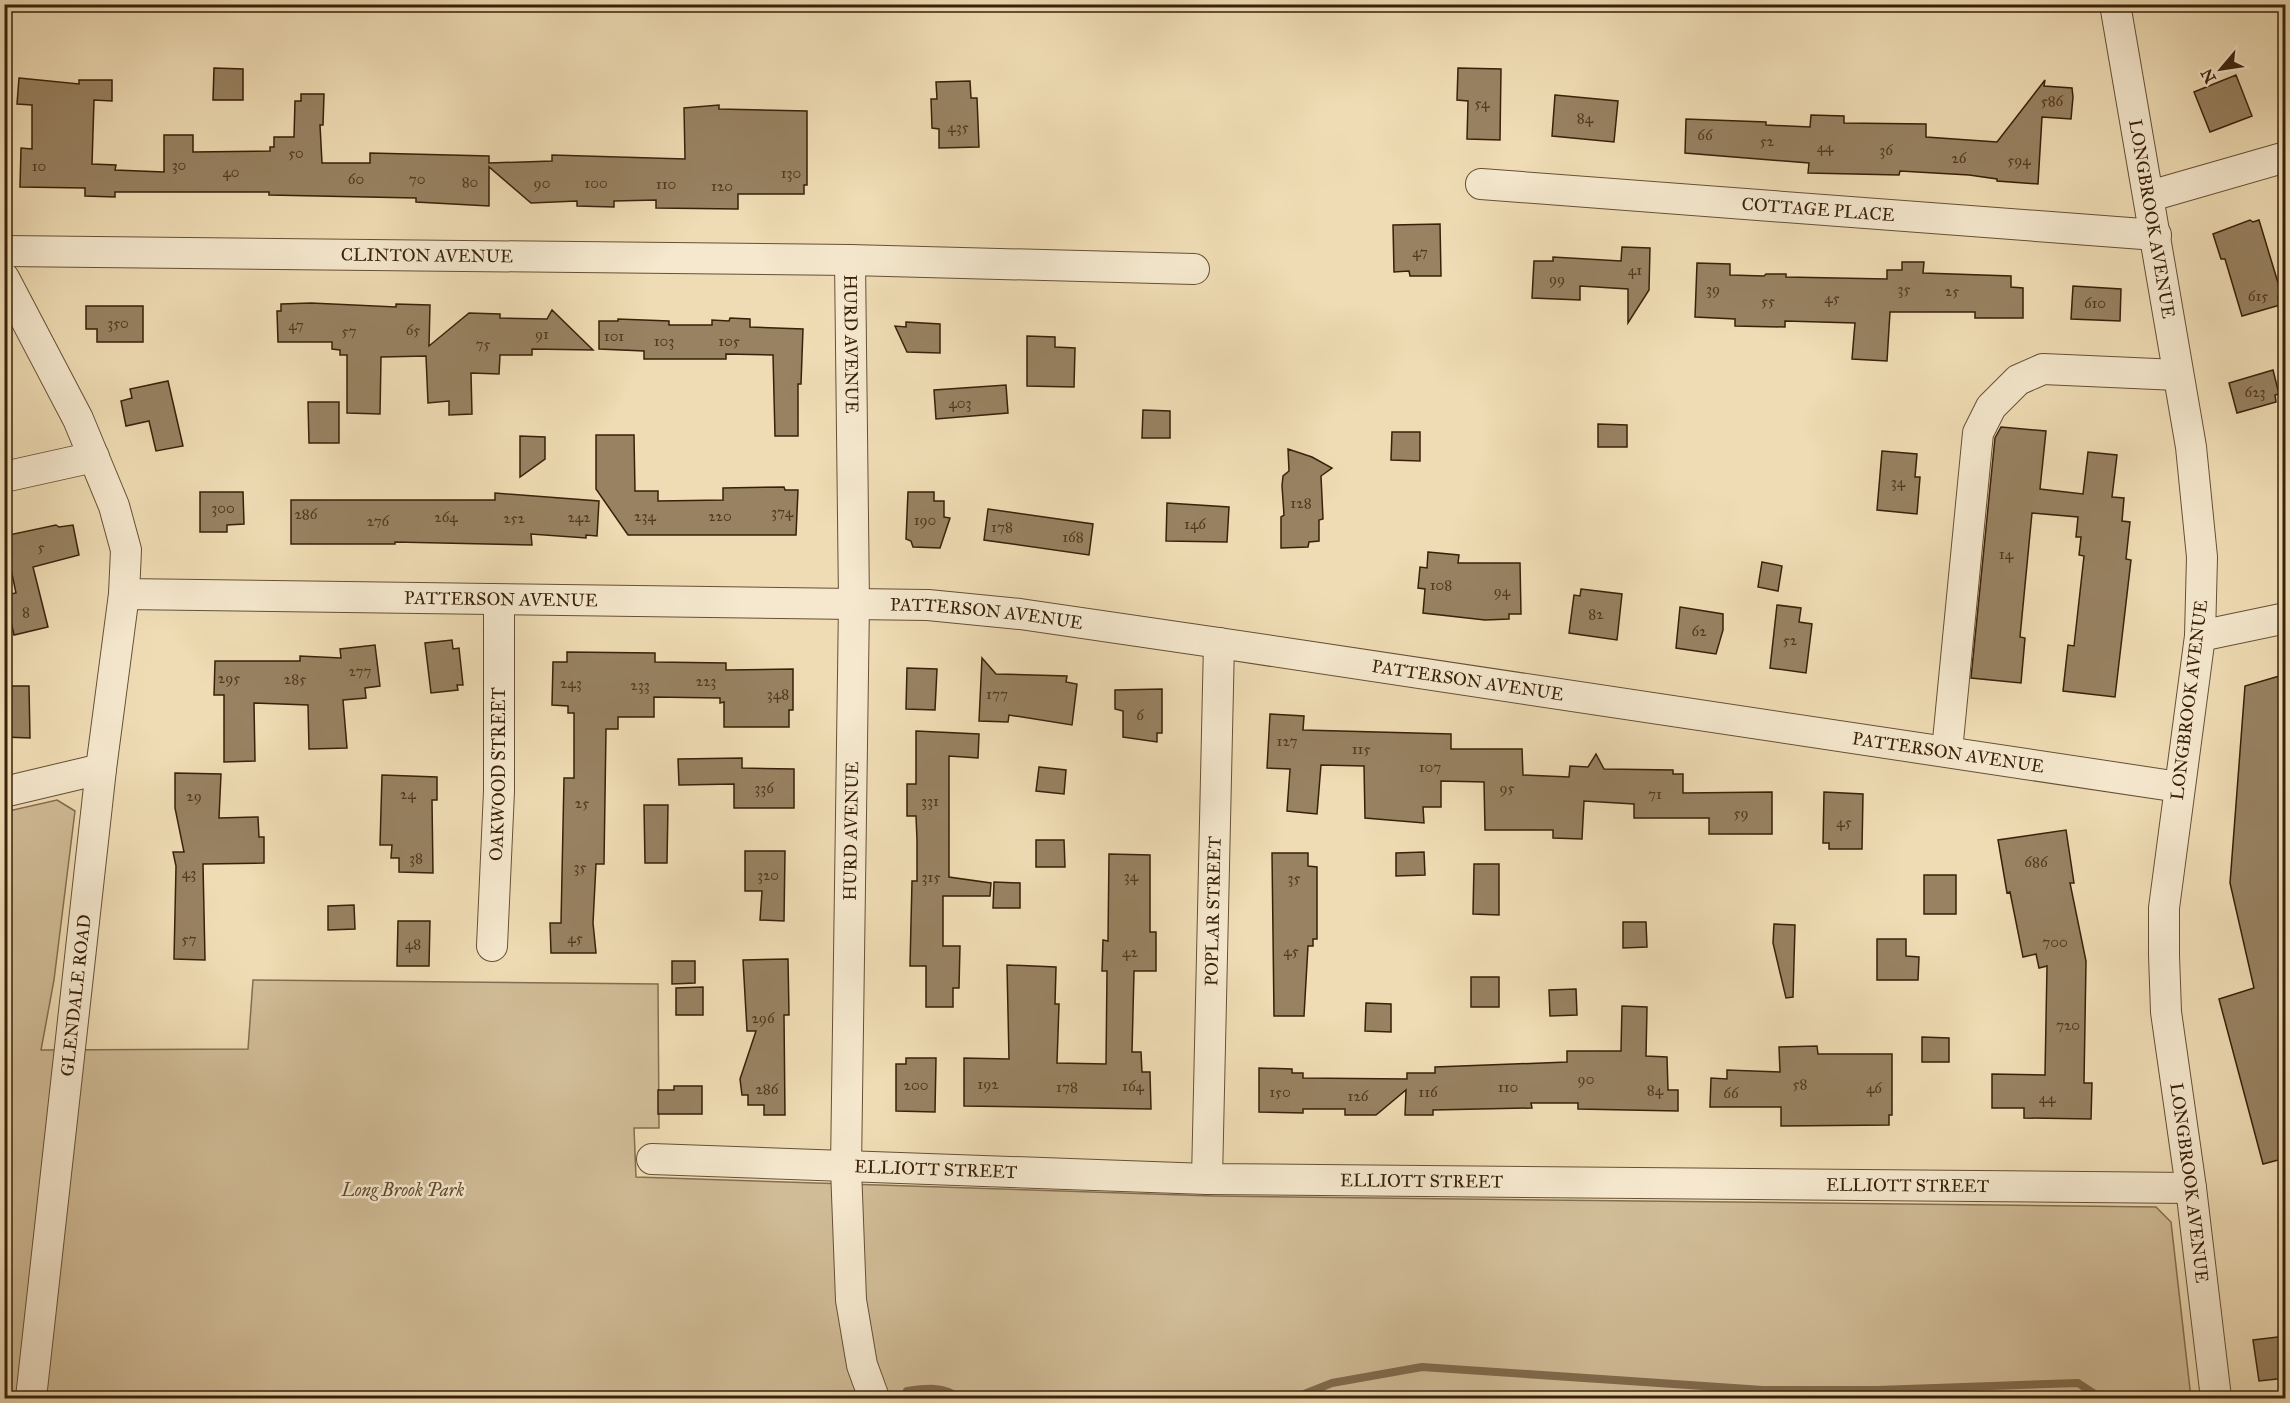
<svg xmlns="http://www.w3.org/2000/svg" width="2290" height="1403" font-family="'IM FELL Great Primer',serif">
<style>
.green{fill:#d0bc97;stroke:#846e50;stroke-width:1.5}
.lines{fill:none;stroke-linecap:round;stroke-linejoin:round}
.stream{stroke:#816b4d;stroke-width:8}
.building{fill:#988262;stroke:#392109;stroke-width:1.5}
.minor-casing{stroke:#665034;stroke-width:32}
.minor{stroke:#f5e8ce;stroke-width:30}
.labels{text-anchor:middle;stroke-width:5;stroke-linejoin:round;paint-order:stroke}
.number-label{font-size:15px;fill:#51391f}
.street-label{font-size:18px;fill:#392109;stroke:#f5e8ce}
.park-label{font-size:18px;font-style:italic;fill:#5f482c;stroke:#f5e8ce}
</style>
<rect width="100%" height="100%" fill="#efdcb4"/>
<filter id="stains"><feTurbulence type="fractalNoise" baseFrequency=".00333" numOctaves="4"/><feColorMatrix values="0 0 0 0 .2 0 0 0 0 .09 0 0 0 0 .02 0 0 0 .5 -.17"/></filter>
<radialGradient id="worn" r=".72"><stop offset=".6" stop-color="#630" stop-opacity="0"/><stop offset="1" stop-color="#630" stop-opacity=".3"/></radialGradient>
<path class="green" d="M 57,800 L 75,811 L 54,980 L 41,1050 L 248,1049 L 253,980 L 658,984 L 659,1128 L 634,1128 L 636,1177 L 1213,1196 L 2156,1207 L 2171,1222 L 2191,1398 L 1470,1398 L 1426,1395 L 1380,1398 L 5,1398 L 4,812 Z"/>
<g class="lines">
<path class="stream" d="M 907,1391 C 927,1388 943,1386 960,1398
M 1294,1398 L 1332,1383 L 1422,1367 L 1763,1390 L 1878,1390 L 2078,1383 L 2101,1398"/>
</g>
<path class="building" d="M 214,68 L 243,69 L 243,100 L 213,100 Z
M 1458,68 L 1501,69 L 1500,140 L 1467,139 L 1468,101 L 1457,100 Z
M 2236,75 L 2252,116 L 2210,132 L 2194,92 Z
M 19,78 L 79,84 L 79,80 L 112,80 L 112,101 L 94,100 L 92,164 L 116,165 L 115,170 L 164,172 L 164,135 L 193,135 L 193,152 L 270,151 L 270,147 L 274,147 L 274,137 L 294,137 L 295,101 L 301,101 L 301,94 L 324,94 L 323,125 L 320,125 L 322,163 L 370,163 L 370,153 L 489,156 L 489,163 L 552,161 L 552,155 L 685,159 L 684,108 L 719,105 L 719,109 L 807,111 L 807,185 L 804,185 L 804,194 L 738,194 L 738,209 L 656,208 L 656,200 L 614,201 L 614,207 L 577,206 L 577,201 L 531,203 L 489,167 L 489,206 L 416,202 L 416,198 L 269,195 L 269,192 L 115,192 L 115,197 L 85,196 L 85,188 L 20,187 L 21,148 L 32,149 L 32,105 L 17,104 Z
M 2045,80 L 2044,86 L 2072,88 L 2073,97 L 2071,119 L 2042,117 L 2038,184 L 1997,181 L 1997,179 L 1969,175 L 1900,171 L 1899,175 L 1808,173 L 1809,163 L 1685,153 L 1686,119 L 1766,122 L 1766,125 L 1810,127 L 1811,115 L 1844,116 L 1844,123 L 1926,124 L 1926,137 L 1997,142 Z
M 970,81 L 971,98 L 977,98 L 979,147 L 939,148 L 939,129 L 932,128 L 931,99 L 937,99 L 936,82 Z
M 1555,95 L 1618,101 L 1614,142 L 1552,136 Z
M 2250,220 L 2253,222 L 2259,220 L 2282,296 L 2278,297 L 2280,305 L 2242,316 L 2225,259 L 2221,259 L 2213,234 Z
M 1440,224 L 1441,276 L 1410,276 L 1409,271 L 1394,272 L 1393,225 Z
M 1622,247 L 1650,248 L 1649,290 L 1628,323 L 1628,289 L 1580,286 L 1580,300 L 1532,298 L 1534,261 L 1553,261 L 1553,257 L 1621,261 Z
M 1902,262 L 1924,262 L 1923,273 L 2011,276 L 2011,287 L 2023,288 L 2023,318 L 1975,318 L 1975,312 L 1890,312 L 1887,361 L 1852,359 L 1855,323 L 1785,321 L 1785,327 L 1735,326 L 1735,319 L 1695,317 L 1697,263 L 1730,264 L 1730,275 L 1764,276 L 1766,274 L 1786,274 L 1786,277 L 1887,279 L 1887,270 L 1902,270 Z
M 2073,286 L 2121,289 L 2120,321 L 2071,319 Z
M 311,303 L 396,307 L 396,304 L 430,305 L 429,346 L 469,313 L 500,314 L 500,318 L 547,319 L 552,310 L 593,350 L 532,349 L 532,355 L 500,355 L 499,374 L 471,373 L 472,414 L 449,415 L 449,401 L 428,403 L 426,356 L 381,357 L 380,414 L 347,413 L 347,355 L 340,355 L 340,350 L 332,349 L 332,342 L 278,342 L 277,311 L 281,311 L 281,304 Z
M 86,306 L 143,306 L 143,342 L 97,342 L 97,329 L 86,329 Z
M 730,318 L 750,319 L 750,327 L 803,329 L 801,384 L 798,384 L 798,436 L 775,436 L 773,355 L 726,354 L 726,359 L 644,359 L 644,351 L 599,349 L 599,321 L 618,321 L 618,319 L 669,321 L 669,325 L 712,325 L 712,320 L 729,321 Z
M 906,322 L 940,324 L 940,353 L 907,352 L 895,326 L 906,327 Z
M 1027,336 L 1055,337 L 1055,347 L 1075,348 L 1074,387 L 1027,386 Z
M 2273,370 L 2279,394 L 2275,395 L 2276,402 L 2237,413 L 2229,383 Z
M 168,381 L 183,446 L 156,451 L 149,421 L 126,426 L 121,401 L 132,398 L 130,389 Z
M 1006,385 L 1008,413 L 936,419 L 934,390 Z
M 308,402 L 339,402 L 339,443 L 309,443 Z
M 1143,410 L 1170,411 L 1170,438 L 1142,438 Z
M 1598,424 L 1627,425 L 1627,447 L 1598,447 Z
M 2001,427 L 2046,431 L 2040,489 L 2083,494 L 2088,452 L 2117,455 L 2112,497 L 2124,498 L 2122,521 L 2130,522 L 2126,559 L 2131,560 L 2115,697 L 2063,691 L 2068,645 L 2074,646 L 2084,556 L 2079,555 L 2081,537 L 2076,537 L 2078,517 L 2032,513 L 2020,637 L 2025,638 L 2021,683 L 1971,678 L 1995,438 Z
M 1392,432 L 1420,432 L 1420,461 L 1391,460 Z
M 596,435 L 634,435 L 635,491 L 658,491 L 658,501 L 723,500 L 723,488 L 784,487 L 785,490 L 798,490 L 796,535 L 628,535 L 596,489 Z
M 520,436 L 545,437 L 545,459 L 520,477 Z
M 1288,449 L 1312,457 L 1332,468 L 1321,476 L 1323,519 L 1319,520 L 1319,541 L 1309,542 L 1308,547 L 1281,548 L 1281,517 L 1284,515 L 1282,486 L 1283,476 L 1289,471 Z
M 1882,451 L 1917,454 L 1915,477 L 1920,477 L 1917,514 L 1877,510 Z
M 200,492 L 243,492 L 244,524 L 227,525 L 227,532 L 200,532 Z
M 908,492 L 934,492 L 934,501 L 944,501 L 944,517 L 950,518 L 940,548 L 913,547 L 911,541 L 906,539 Z
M 495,493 L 599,501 L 597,536 L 586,535 L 586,538 L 531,534 L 532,545 L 395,542 L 395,544 L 291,544 L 291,500 L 495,500 Z
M 1167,503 L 1229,507 L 1227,542 L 1166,541 Z
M 988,509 L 1093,524 L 1089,555 L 984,540 Z
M 56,525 L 59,527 L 73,525 L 79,555 L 33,567 L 48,627 L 14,635 L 5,595 L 16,593 L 4,536 Z
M 1428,552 L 1459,555 L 1458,563 L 1520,563 L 1521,614 L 1509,614 L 1509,619 L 1485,620 L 1423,613 L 1425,589 L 1418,588 L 1420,567 L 1427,568 Z
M 1762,562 L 1782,566 L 1778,591 L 1758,587 Z
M 1581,589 L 1622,594 L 1617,640 L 1569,633 L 1574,595 L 1580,596 Z
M 1777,605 L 1801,608 L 1799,622 L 1812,624 L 1806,673 L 1770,668 Z
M 1680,607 L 1723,614 L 1723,630 L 1716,654 L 1676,648 Z
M 452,640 L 453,649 L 459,648 L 463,685 L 457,685 L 458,690 L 431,693 L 425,643 Z
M 375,645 L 380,686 L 365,688 L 366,698 L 343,700 L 347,748 L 309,749 L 308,705 L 254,703 L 255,761 L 224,762 L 224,695 L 214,695 L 215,661 L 300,661 L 300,656 L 341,658 L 340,649 Z
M 567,652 L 655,653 L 655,662 L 726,663 L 726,670 L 793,669 L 793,710 L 789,710 L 789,727 L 724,727 L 724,702 L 720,703 L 720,698 L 654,697 L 654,717 L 618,717 L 618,729 L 606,729 L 604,864 L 596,864 L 593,923 L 596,953 L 551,953 L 550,923 L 561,923 L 564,778 L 574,778 L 574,713 L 568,713 L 568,706 L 552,705 L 553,662 L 567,662 Z
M 982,658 L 996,674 L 1067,676 L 1066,682 L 1077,684 L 1072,725 L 1009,715 L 1008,722 L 979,721 Z
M 907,668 L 937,669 L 935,710 L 906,709 Z
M 2286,674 L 2286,1158 L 2263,1164 L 2219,999 L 2254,988 L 2230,883 L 2245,686 Z
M 4,686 L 29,686 L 30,738 L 4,737 Z
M 1162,689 L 1162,733 L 1157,733 L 1157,742 L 1123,737 L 1123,711 L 1115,709 L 1115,690 Z
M 1270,714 L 1304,716 L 1303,730 L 1451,734 L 1451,749 L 1522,749 L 1523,775 L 1569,777 L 1570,766 L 1588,767 L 1596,754 L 1604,769 L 1673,770 L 1673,774 L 1683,774 L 1683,793 L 1772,792 L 1772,834 L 1709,834 L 1709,818 L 1634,818 L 1634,804 L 1584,801 L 1582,839 L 1553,838 L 1553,830 L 1485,830 L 1484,782 L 1441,781 L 1441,807 L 1423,807 L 1424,823 L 1365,818 L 1364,766 L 1321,765 L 1317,814 L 1287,811 L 1290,769 L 1267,768 Z
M 916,731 L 979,734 L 978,758 L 949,756 L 949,877 L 991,883 L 990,896 L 943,896 L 943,946 L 960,946 L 959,988 L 953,988 L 953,1007 L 926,1007 L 926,966 L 910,966 L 912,881 L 917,881 L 917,840 L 916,816 L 907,816 L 907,784 L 916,784 Z
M 742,758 L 742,768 L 794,769 L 794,808 L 734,808 L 734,784 L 679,785 L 678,759 Z
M 1039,767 L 1066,770 L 1064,794 L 1036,791 Z
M 175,773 L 221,774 L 219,818 L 258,817 L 259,837 L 264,837 L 264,863 L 203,864 L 205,960 L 174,959 L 176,866 L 173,852 L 184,852 L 175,808 Z
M 382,775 L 437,777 L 437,800 L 432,800 L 433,873 L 399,872 L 399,858 L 391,858 L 392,845 L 380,845 Z
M 1824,792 L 1863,794 L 1862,849 L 1829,849 L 1829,843 L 1823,843 Z
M 644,805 L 668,805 L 667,863 L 645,863 Z
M 2066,830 L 2074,883 L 2070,883 L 2086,961 L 2084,1083 L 2092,1083 L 2091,1119 L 2024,1118 L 2024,1108 L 1992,1108 L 1992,1074 L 2045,1075 L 2047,966 L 2039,968 L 2036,954 L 2023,957 L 2010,892 L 2007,893 L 1998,840 Z
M 1036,840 L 1064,840 L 1065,867 L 1036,867 Z
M 745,851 L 785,851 L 784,921 L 760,920 L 762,891 L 745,891 Z
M 1424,852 L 1425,875 L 1396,876 L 1396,853 Z
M 1272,853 L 1308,853 L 1308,866 L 1317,867 L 1317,939 L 1313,939 L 1313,946 L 1308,946 L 1304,1016 L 1274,1016 Z
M 1109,854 L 1150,855 L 1150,932 L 1156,932 L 1156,971 L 1134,971 L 1132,1052 L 1141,1052 L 1142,1072 L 1150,1072 L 1151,1109 L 964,1106 L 964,1058 L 1009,1059 L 1007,965 L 1056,967 L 1055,1004 L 1059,1004 L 1057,1063 L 1106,1064 L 1107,971 L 1102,971 L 1103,940 L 1108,941 Z
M 1474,864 L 1499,864 L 1499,915 L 1473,914 Z
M 1924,875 L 1956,875 L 1956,914 L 1924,914 Z
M 994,882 L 1020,883 L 1020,908 L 993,908 Z
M 354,905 L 355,929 L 328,930 L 328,906 Z
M 398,921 L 430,921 L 429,966 L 397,966 Z
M 1623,922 L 1646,922 L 1647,947 L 1623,948 Z
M 1774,924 L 1795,925 L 1793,997 L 1786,998 L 1773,943 Z
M 1877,939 L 1906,939 L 1906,956 L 1919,957 L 1918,980 L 1877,980 Z
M 788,959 L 789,1015 L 784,1015 L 785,1115 L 764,1115 L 764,1105 L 748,1105 L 748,1095 L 742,1095 L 740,1079 L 756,1031 L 747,1031 L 743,960 Z
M 672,961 L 695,961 L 695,983 L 672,984 Z
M 1471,977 L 1499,977 L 1499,1007 L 1471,1007 Z
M 703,987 L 703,1015 L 676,1015 L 676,988 Z
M 1576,989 L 1577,1015 L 1550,1016 L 1549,990 Z
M 1366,1003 L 1391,1004 L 1391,1032 L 1365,1031 Z
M 1622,1006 L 1647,1007 L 1646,1056 L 1667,1057 L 1668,1090 L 1678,1090 L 1678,1111 L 1578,1109 L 1578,1103 L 1531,1103 L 1532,1108 L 1433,1110 L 1433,1115 L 1405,1115 L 1406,1090 L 1376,1115 L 1345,1115 L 1345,1109 L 1303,1109 L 1303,1113 L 1259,1112 L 1259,1068 L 1292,1069 L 1292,1073 L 1303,1073 L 1303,1078 L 1407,1079 L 1407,1073 L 1435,1073 L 1435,1067 L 1567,1062 L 1567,1051 L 1621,1051 Z
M 1922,1037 L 1949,1038 L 1949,1062 L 1922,1062 Z
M 1817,1046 L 1818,1054 L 1892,1054 L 1892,1115 L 1889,1115 L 1889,1125 L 1781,1126 L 1781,1107 L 1710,1107 L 1711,1078 L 1727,1079 L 1727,1070 L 1780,1072 L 1779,1047 Z
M 906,1058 L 936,1058 L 935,1112 L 896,1111 L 896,1064 L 906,1064 Z
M 674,1086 L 702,1086 L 702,1114 L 658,1114 L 658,1090 L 674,1090 Z
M 2286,1336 L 2286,1378 L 2259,1381 L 2253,1340 Z"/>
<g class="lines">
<defs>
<g id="minor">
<path id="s1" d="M 2115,4 L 2191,447 L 2202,557 L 2200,636 L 2164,908 L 2164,955 L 2166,1012 L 2191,1188 L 2216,1398"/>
<path id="s2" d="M 1481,184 L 2156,235"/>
<path d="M 2150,196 L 2286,157"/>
<path id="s3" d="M 4,251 L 850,260 L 1194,269"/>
<path id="s4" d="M 850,260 L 854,603 L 846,1168 L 851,1300 L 862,1365 L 874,1398"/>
<path id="s5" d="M 4,278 L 78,419 L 114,506 L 126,550 L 124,594 L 928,605 L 1020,614 L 1219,643 L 2179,787"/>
<path d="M 4,477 L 94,457"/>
<path d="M 2200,636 L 2286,618"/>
<path d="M 1947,751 L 1978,433 L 1991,407 L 2018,380 L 2043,369 L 2178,375"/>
<path d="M 4,792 L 101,769"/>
<path id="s6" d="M 492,946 L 499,791 L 499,601"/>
<path id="s7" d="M 652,1159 L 1207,1179 L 2191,1188"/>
<path id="s8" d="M 1207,1179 L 1219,643"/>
<path id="s9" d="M 31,1398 L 101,769 L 124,594"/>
</g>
</defs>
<use href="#minor" class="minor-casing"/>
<use href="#minor" class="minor"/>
</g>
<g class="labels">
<g class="number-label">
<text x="2052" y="106">586</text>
<text x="1482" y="108">54</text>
<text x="1585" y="123">84</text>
<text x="958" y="132">435</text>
<text x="1705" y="140">66</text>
<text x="1767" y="146">52</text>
<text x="1825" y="152">44</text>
<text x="1886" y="155">36</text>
<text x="296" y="158">50</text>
<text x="1959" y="163">26</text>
<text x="2019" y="165">594</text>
<text x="179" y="170">30</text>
<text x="39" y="171">10</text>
<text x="231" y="177">40</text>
<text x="791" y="178">130</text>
<text x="356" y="184">60</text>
<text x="417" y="184">70</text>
<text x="470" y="187">80</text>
<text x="542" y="188">90</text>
<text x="596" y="188">100</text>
<text x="666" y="189">110</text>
<text x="722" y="191">120</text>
<text x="1420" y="257">47</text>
<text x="1635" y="275">41</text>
<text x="1557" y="284">99</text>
<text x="1713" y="294">39</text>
<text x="1904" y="294">35</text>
<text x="1952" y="296">25</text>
<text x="2258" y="301">615</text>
<text x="1832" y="303">45</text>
<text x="1768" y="306">55</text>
<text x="2095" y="308">610</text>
<text x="118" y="328">350</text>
<text x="296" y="330">47</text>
<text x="413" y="335">65</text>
<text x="349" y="336">57</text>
<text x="542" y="339">91</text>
<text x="614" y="341">101</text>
<text x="664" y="346">103</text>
<text x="729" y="346">105</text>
<text x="483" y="349">75</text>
<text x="2255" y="397">623</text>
<text x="960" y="408">403</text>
<text x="1898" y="487">34</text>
<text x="1301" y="508">128</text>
<text x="223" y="513">300</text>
<text x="782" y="517">374</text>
<text x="306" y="519">286</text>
<text x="645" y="521">234</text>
<text x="720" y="521">220</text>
<text x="446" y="522">264</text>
<text x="579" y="522">242</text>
<text x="514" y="523">252</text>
<text x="925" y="525">190</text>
<text x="378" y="526">276</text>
<text x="1195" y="529">146</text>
<text x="1002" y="532">178</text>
<text x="1073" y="542">168</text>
<text x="41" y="552">5</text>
<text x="2006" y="559">14</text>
<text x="1441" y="590">108</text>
<text x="1502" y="596">94</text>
<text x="26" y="617">8</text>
<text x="1596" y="619">82</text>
<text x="1699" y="636">62</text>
<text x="1790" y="645">52</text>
<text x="360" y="676">277</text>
<text x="229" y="683">295</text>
<text x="295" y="684">285</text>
<text x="706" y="686">223</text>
<text x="571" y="688">243</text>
<text x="640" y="690">233</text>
<text x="778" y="699">348</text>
<text x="997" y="699">177</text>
<text x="1140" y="720">6</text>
<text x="1287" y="746">127</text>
<text x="1361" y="754">115</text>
<text x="1430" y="772">107</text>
<text x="764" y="793">336</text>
<text x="1507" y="793">95</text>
<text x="408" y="799">24</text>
<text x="1655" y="799">71</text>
<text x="194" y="801">29</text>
<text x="930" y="806">331</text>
<text x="582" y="808">25</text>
<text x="1741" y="818">59</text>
<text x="1844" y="827">45</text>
<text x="416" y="863">38</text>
<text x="2036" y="867">686</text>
<text x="580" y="872">35</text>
<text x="189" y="878">43</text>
<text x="768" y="880">320</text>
<text x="1131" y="881">34</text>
<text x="931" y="882">315</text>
<text x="1294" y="883">35</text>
<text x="575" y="943">45</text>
<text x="189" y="944">57</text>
<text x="2055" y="947">700</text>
<text x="413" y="949">48</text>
<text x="1291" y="956">45</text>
<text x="1130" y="957">42</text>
<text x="763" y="1023">296</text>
<text x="2068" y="1030">720</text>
<text x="1586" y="1084">90</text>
<text x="988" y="1089">192</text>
<text x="1800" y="1089">58</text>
<text x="916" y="1090">200</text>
<text x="1133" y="1091">164</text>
<text x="1067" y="1092">178</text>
<text x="1508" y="1092">110</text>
<text x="1874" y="1093">46</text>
<text x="767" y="1094">286</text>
<text x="1655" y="1095">84</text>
<text x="1280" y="1097">150</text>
<text x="1428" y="1097">116</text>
<text x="1731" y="1098">66</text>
<text x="1358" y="1101">126</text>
<text x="2047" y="1103">44</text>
</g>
<g class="street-label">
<text dy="6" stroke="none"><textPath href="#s2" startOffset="338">COTTAGE PLACE</textPath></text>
<text dy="6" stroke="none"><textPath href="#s1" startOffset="218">LONGBROOK AVENUE</textPath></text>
<text dy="6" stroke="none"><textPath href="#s3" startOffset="423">CLINTON AVENUE</textPath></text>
<text dy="6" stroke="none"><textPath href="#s4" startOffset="84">HURD AVENUE</textPath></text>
<text dy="6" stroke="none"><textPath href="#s5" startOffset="720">PATTERSON AVENUE</textPath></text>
<text dy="6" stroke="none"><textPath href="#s5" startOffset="1206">PATTERSON AVENUE</textPath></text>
<text dy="6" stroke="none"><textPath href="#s5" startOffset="1692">PATTERSON AVENUE</textPath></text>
<text transform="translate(2189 700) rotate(-83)" y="6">LONGBROOK AVENUE</text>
<text dy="6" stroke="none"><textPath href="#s5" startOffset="2178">PATTERSON AVENUE</textPath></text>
<text dy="6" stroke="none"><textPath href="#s6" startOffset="172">OAKWOOD STREET</textPath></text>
<text transform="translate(851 831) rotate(-89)" y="6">HURD AVENUE</text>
<text dy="6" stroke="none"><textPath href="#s8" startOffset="268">POPLAR STREET</textPath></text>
<text dy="6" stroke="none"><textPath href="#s9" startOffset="405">GLENDALE ROAD</textPath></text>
<text dy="6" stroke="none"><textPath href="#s7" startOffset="284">ELLIOTT STREET</textPath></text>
<text dy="6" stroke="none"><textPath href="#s7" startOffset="770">ELLIOTT STREET</textPath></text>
<text dy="6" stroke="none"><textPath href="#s1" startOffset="1190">LONGBROOK AVENUE</textPath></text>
<text dy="6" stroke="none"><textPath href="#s7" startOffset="1256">ELLIOTT STREET</textPath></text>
</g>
<g class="park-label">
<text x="403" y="1196">Long Brook Park</text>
</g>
</g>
<rect width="2290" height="1403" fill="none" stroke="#efdcb4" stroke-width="24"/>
<rect x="6" y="6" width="2278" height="1391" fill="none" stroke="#392109" stroke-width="3"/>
<rect x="12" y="12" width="2266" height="1379" fill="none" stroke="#392109" stroke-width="1.5"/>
<g transform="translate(2221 69) rotate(241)" stroke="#f5e8ce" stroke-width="4.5" paint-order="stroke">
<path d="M0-4.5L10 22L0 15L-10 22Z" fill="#392109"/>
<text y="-9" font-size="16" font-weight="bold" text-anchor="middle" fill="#392109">N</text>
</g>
<rect width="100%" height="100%" filter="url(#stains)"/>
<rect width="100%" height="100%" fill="url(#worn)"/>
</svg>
